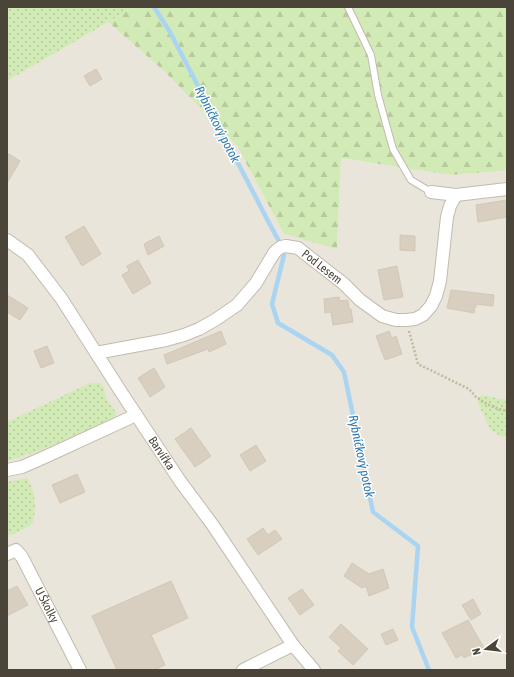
<svg xmlns="http://www.w3.org/2000/svg" width="514" height="677" font-family="'Asap Condensed',sans-serif">
<style>
.residential{fill:#eae5da}
.grass{fill:url(#grass-dots)}
.forest{fill:url(#forest-firs)}
.lines{fill:none;stroke-linecap:round;stroke-linejoin:round}
.stream{stroke:#a9d4f2;stroke-width:4.5}
.building{fill:#d8cfc1;stroke:#d3c7b4}
.service-casing{stroke:#c2bbae;stroke-width:8}
.minor-casing{stroke:#c2bbae;stroke-width:14}
.path{stroke:#c4b79f;stroke-width:2.5;stroke-dasharray:2 2;stroke-linecap:butt}
.service{stroke:#fff;stroke-width:6}
.minor{stroke:#fff;stroke-width:12}
.labels{text-anchor:middle;stroke-width:3;stroke-linejoin:round;paint-order:stroke}
.street-label{font-size:12px;fill:#4b4439;stroke:#fff}
.water-label{font-size:13px;font-style:italic;fill:#2e7ab2;stroke:#fff}
</style>
<defs>
<pattern id="grass-dots" width="8" height="8" patternUnits="userSpaceOnUse"><rect width="8" height="8" fill="#d2eab5"/><path d="M2 2h.1M6 6h.1" fill="none" stroke="#b6ca9c" stroke-width="1.8" stroke-linecap="round"/></pattern>
<pattern id="forest-firs" width="22" height="20" patternUnits="userSpaceOnUse"><rect width="22" height="20" fill="#d2eab5"/><path d="M5 1l3.5 6h-7zM16 11l3.5 6h-7z" fill="#b6ca9c"/></pattern>
</defs>
<rect width="100%" height="100%" fill="#f6f3ec"/>
<path class="residential" d="M 108,22 L 164,71 L 237,146 L 284,234 L 337,248 L 341,158 L 450,175 L 503,171 L 507,169 L 507,670 L 7,670 L 7,81 Z"/>
<path class="grass" d="M 7,7 L 134,7 L 7,81 Z
M 90,383 L 100,383 L 104,388 C 105,394 106,399 110,404 C 113,408 115,409 116,415 L 110,421 L 36,452 L 7,461 L 7,422 Z
M 484,395 L 500,399 L 507,399 L 507,437 L 500,436 L 490,429 L 478,403 L 478,397 Z
M 27,478 C 36,495 36,504 33,523 L 26,528 L 7,537 L 7,482 Z"/>
<path class="forest" d="M 134,7 L 507,7 L 507,169 L 503,171 L 450,175 L 341,158 L 337,249 L 284,234 L 237,146 L 164,71 L 108,22 Z"/>
<g class="lines">
<path class="stream" d="M 154,7 L 170,32 L 268,221 L 280,243
M 284,255 L 272,304 L 278,323 L 332,355 L 344,372 L 373,512 L 418,546 L 412,627 L 429,670"/>
</g>
<path class="building" d="M 96,69 L 102,79 L 90,86 L 84,76 Z
M 7,153 L 20,161 L 7,183 Z
M 507,200 L 507,217 L 478,222 L 476,205 Z
M 84,226 L 101,254 L 82,266 L 65,237 Z
M 400,235 L 415,236 L 415,251 L 400,250 Z
M 159,236 L 164,246 L 148,255 L 144,244 Z
M 138,260 L 151,283 L 133,294 L 122,275 L 129,271 L 127,266 Z
M 397,266 L 403,297 L 384,300 L 378,270 Z
M 451,290 L 494,295 L 493,306 L 476,304 L 476,307 L 475,307 L 474,313 L 447,308 Z
M 7,295 L 28,308 L 20,320 L 7,312 Z
M 339,297 L 340,301 L 348,300 L 349,309 L 351,309 L 353,322 L 333,325 L 331,312 L 325,313 L 324,299 Z
M 221,331 L 226,344 L 209,352 L 208,349 L 167,364 L 164,355 Z
M 389,331 L 392,338 L 396,336 L 402,354 L 385,360 L 376,336 Z
M 47,346 L 54,363 L 41,368 L 34,351 Z
M 154,368 L 165,387 L 150,397 L 138,378 Z
M 191,428 L 211,456 L 195,467 L 175,439 Z
M 256,445 L 266,461 L 250,471 L 240,455 Z
M 77,474 L 85,492 L 60,503 L 52,485 Z
M 263,528 L 268,535 L 275,530 L 282,539 L 258,555 L 247,539 Z
M 352,563 L 369,574 L 383,569 L 389,588 L 369,596 L 366,586 L 362,588 L 344,576 Z
M 171,581 L 188,618 L 151,635 L 165,665 L 154,670 L 117,670 L 92,616 Z
M 17,586 L 28,605 L 7,616 L 7,591 Z
M 302,589 L 314,605 L 300,615 L 288,598 Z
M 473,599 L 481,614 L 471,620 L 462,605 Z
M 468,620 L 484,648 L 464,658 L 462,655 L 456,658 L 442,633 Z
M 341,624 L 368,649 L 353,665 L 338,651 L 341,648 L 329,637 Z
M 393,629 L 398,640 L 386,645 L 381,634 Z"/>
<g class="lines">
<defs>
<path id="service" d="M 348,7 L 371,55 L 378,95 L 393,149 L 411,180 L 431,192"/>
<g id="minor">
<path d="M 431,192 L 456,195 L 507,189"/>
<path id="s1" d="M 7,240 L 28,255 L 61,298 L 121,392 L 180,481 L 212,524 L 293,645 L 314,670"/>
<path id="s2" d="M 96,353 L 166,340 L 184,335 L 199,329 L 215,320 L 237,305 L 256,283 L 274,253 L 277,250 L 281,247 L 286,246 L 298,248 L 303,252 L 344,284 L 360,300 L 382,316 L 396,320 L 406,320 L 415,319 L 423,315 L 431,306 L 436,296 L 440,281 L 447,217 L 450,206 L 456,195"/>
<path d="M 7,470 L 22,467 L 47,456 L 136,415"/>
<path id="s3" d="M 7,554 L 16,550 L 22,557 L 80,670"/>
<path d="M 243,670 L 293,645"/>
</g>
</defs>
<use href="#service" class="service-casing"/>
<use href="#minor" class="minor-casing"/>
<path class="path" d="M 409,331 L 418,364 L 469,389 L 476,397 L 487,404 L 498,409 L 507,411"/>
<use href="#service" class="service"/>
<use href="#minor" class="minor"/>
</g>
<g class="labels">
<g class="street-label">
<text dy="4" stroke="none"><textPath href="#s2" startOffset="272">Pod Lesem</textPath></text>
<text dy="4" stroke="none"><textPath href="#s1" startOffset="265">Barvířka</textPath></text>
<text dy="4" stroke="none"><textPath href="#s3" startOffset="73">U Školky</textPath></text>
</g>
<g class="water-label">
<text transform="translate(218 124) rotate(63)" y="5">Rybníčkový potok</text>
<text transform="translate(362 456) rotate(78)" y="5">Rybníčkový potok</text>
</g>
</g>
<rect width="514" height="677" fill="none" stroke="#4b4439" stroke-width="16"/>
<g transform="translate(486 649) rotate(255)" stroke="#ffffff" stroke-width="3" paint-order="stroke">
<path d="M0-3L7 15L0 10L-7 15Z" fill="#4b4439"/>
<text y="-6" font-size="11" font-weight="bold" text-anchor="middle" fill="#4b4439">N</text>
</g>
</svg>
